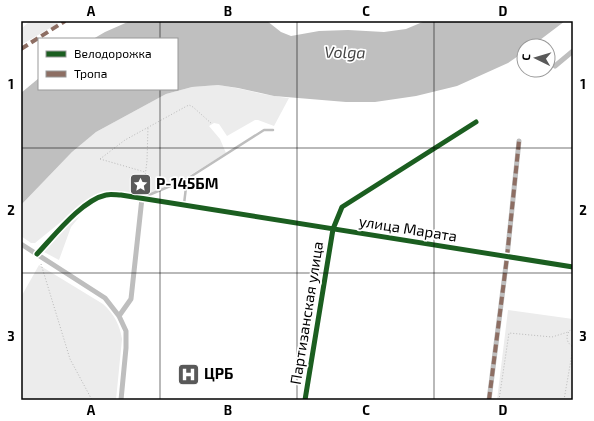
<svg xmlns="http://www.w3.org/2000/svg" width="594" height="421" font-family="'Exo 2',sans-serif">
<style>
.green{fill:#ececec}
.water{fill:#bfbfbf}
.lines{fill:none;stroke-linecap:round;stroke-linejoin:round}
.path{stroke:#b9b9b9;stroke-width:1;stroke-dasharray:1 2;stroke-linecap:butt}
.service{stroke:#bebebe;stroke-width:2.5}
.minor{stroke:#bebebe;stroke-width:5}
.quiet{stroke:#8d6e63;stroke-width:4;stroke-dasharray:8 4;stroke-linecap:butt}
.cycleway-casing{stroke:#fff;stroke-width:8}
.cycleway{stroke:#1b5e20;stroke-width:5}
.grid{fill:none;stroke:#000;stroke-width:1;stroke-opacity:0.55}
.labels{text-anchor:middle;stroke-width:3.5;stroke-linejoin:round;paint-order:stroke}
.poi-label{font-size:15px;font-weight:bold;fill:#000;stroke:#fff;text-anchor:start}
.street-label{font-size:15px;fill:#000;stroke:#fff}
.water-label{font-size:16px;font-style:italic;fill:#444;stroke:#fff}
.neatline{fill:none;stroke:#000;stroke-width:1.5}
.grid-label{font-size:13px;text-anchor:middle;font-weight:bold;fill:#000}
</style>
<rect width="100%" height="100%" fill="#fff"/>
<path class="green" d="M 30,21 L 62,21 L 21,45 L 21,29 Z
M 218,85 C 242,88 265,96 289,98 L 274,126 L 258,120 L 255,120 L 227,136 L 219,124 L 214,123 L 209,126 L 220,139 L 226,153 L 187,177 L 146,195 L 104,194 L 89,199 L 35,243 L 31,243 L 21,236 L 21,205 L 72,152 L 96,132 L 166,94 L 192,87 Z
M 80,216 L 71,227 L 59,260 L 44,252 L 45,249 L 67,226 Z
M 39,265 L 103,304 C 114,314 120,325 122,339 L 116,400 L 21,400 L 21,297 Z
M 508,310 L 573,319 L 573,400 L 497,400 Z"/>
<path class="water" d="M 130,21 L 267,21 L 281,32 L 291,36 L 319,31 L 348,30 L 384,32 L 406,29 L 425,21 L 565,21 L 532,46 L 524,46 L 524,52 L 508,63 L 457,86 L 416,96 L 375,102 L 346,102 L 274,96 L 238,88 L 218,85 L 192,87 L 166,94 L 96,132 L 72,152 L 21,205 L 21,93 L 39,78 L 39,89 L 177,89 L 177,39 L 93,39 L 105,32 Z"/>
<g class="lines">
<path class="path" d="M 21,23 L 22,21
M 100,159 L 125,140 L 185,107 L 189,105 L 193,107 L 212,124
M 100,159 L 145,172
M 143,192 L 147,161 L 148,127
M 41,264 L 70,359 L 92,400
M 573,328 C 565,333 565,342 573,347
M 499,400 L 509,333 L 552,337 L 568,332
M 564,400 L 573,348"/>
<path class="service" d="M 144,197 L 187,179 L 264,130 L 273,130
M 184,204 L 187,179"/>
<path class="minor" d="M 555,66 L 573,51
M 21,244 L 105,298 L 119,316 L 126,331 L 126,348 L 121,400
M 37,254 C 54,236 82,200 106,195 C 110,194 117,195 121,195 L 573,267
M 119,316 L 131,299 L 142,198
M 305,400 L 333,229 L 342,207 L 476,122
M 489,400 L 507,257 L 519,141"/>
<path class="quiet" d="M 21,49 L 65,21
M 489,400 L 507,257 L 519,141"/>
<defs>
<path id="cycleway" d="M 37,254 C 54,236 82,200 106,195 C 110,194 117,195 121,195 L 573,267
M 305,400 L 333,229 L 342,207 L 476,122"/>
</defs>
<use href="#cycleway" class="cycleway-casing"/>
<use href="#cycleway" class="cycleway"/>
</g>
<path class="grid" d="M 160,21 L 160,39M 297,21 L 297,400M 434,21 L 434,400M 160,89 L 160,400M 21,148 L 573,148M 21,273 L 573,273"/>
<defs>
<symbol id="sight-square" viewBox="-11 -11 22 22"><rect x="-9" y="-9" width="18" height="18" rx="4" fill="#595959" stroke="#fff"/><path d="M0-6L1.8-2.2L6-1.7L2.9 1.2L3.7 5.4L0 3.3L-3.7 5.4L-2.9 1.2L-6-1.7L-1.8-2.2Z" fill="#fff"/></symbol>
<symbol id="hospital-square" viewBox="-11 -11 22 22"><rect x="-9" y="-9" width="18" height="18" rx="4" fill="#595959" stroke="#fff"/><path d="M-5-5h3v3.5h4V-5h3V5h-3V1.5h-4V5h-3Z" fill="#fff"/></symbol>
</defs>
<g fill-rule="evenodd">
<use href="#sight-square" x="128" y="172" width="25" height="25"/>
<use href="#hospital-square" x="176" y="362" width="25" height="25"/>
</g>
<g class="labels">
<g class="poi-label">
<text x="156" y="189">Р-145БМ</text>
<text x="204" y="379">ЦРБ</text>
</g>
<g class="street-label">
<text transform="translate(408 229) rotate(9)" y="5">улица Марата</text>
<text transform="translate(307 313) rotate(-81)" y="5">Партизанская улица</text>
</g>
<g class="water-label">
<text transform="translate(345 52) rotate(1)" y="6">Volga</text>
</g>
</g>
<rect width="594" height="421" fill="none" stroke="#ffffff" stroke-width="44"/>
<rect x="38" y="38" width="140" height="52" fill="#ffffff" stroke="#999999"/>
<rect x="46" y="51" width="20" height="6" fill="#1b5e20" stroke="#999999"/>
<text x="74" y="58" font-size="12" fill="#000000">Велодорожка</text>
<rect x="46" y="71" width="20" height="6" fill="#8d6e63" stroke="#999999"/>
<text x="74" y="78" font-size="12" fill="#000000">Тропа</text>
<g transform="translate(536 58) rotate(275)"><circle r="19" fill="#ffffff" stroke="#999999"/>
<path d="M0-3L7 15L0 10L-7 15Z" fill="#595959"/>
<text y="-6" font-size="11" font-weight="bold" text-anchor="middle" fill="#000000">С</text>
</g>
<rect x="22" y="22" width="550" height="377" class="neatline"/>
<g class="grid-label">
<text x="91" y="16">A</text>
<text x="228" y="16">B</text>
<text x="366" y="16">C</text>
<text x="503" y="16">D</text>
<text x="11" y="89">1</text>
<text x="583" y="89">1</text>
<text x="11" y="215">2</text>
<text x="583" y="215">2</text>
<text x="11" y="341">3</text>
<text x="583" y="341">3</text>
<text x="91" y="415">A</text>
<text x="228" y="415">B</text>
<text x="366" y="415">C</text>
<text x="503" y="415">D</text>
</g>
</svg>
